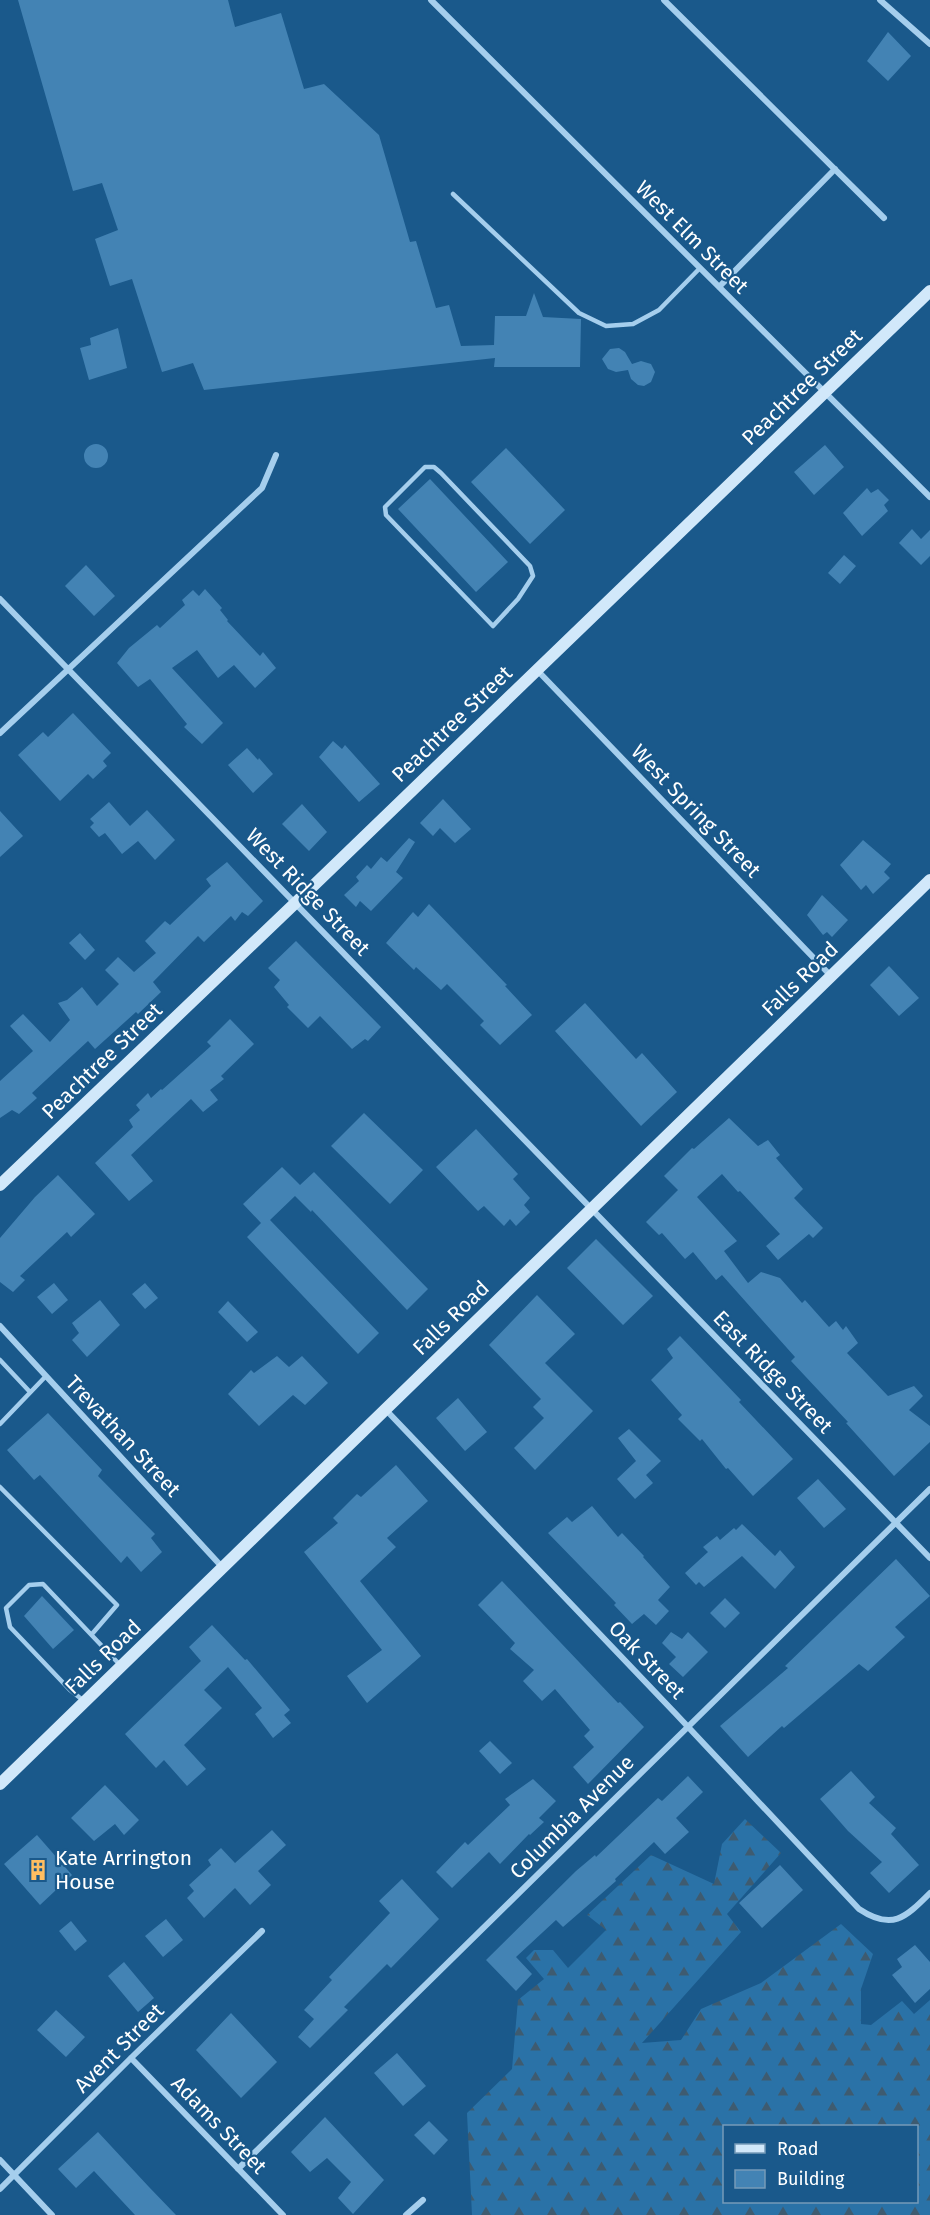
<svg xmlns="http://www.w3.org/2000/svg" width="930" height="2215" font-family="'Fira Sans',sans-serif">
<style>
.forest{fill:url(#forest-firs);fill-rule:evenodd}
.building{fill:#4383b4}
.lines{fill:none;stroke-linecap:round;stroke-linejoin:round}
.lane{stroke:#a5ceed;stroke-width:4.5}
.street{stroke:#a5ceed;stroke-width:6}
.secondary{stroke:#d1e8fa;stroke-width:12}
.labels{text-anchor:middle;stroke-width:4.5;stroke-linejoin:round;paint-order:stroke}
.street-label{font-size:21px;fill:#fff;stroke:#1a598b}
.poi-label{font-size:21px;fill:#fff;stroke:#1a598b;text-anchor:start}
</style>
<defs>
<pattern id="forest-firs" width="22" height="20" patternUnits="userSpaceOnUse" patternTransform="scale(1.5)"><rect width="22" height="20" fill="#2a72a7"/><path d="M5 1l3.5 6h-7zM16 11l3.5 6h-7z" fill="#3e5b70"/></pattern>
</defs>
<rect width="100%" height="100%" fill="#1a598b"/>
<path class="forest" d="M 745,1819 L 781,1853 L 727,1914 L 741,1932 L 642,2043 L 681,2040 L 701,2009 L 761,1983 L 841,1924 L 873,1954 L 861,1989 L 861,2024 L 871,2025 L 902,2001 L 914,2014 L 930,2000 L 930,2215 L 472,2215 L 467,2113 L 512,2069 L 518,2000 L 544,1979 L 526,1958 L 534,1950 L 553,1950 L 568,1968 L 606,1930 L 587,1915 L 651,1855 L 714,1884 L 722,1844 ZM 724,2126 L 916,2126 L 916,2202 L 724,2202 Z"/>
<path class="building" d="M 18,0 L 228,0 L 235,27 L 281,13 L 304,89 L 324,84 L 379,135 L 410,242 L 416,241 L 436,308 L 449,305 L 461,346 L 494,345 L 495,316 L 526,316 L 534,293 L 543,317 L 581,319 L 580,367 L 494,367 L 495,358 L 204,390 L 193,363 L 162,372 L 132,279 L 110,286 L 95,239 L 118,230 L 102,183 L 73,191 Z
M 888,32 L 911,56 L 888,81 L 867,61 Z
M 118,328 L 127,368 L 89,380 L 80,348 L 91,345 L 90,338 Z
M 619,348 L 625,352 L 632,364 L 641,361 L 651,364 L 655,372 L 651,382 L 644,386 L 638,385 L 631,379 L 628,370 L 616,372 L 608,369 L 602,359 L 610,349 Z
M84 456a12 12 0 1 1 24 0a12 12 0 1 1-24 0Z
M 825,445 L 844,467 L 814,495 L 794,472 Z
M 506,448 L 565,510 L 530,544 L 471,482 Z
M 430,479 L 508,562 L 476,592 L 398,509 Z
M 867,488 L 871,493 L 878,489 L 889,500 L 884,505 L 888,511 L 862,536 L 843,513 Z
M 912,529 L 921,539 L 930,530 L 930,556 L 921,565 L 899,543 Z
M 844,555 L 856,566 L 840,584 L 828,573 Z
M 86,565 L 115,596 L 94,616 L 65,586 Z
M 205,589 L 222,608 L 220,610 L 228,620 L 227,621 L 260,656 L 263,652 L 276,668 L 255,688 L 234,665 L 218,678 L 197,650 L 172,668 L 223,723 L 202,744 L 184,727 L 187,724 L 150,679 L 138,687 L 117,663 L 129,648 L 157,625 L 160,628 L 185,605 L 182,600 L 193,590 L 199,596 Z
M 73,713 L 111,753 L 103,761 L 107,766 L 93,779 L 88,774 L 60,801 L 18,755 L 43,732 L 48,737 Z
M 333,741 L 342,749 L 345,745 L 380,784 L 359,802 L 319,757 Z
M 247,748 L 258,760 L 259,758 L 273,774 L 253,793 L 228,765 Z
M 443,799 L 471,829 L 455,843 L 440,828 L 433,836 L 420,823 Z
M 109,802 L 130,826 L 147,810 L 175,840 L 155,860 L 138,841 L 122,854 L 105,833 L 99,837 L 90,827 L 94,823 L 90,819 Z
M 302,804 L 327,832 L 309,851 L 282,824 Z
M 0,811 L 23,836 L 0,857 Z
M 409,838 L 415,842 L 396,872 L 403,878 L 371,911 L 360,901 L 356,907 L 344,895 L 359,881 L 356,877 L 367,865 L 371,869 L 381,857 L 387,862 Z
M 863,840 L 891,864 L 884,872 L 890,878 L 873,894 L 866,885 L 861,890 L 840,865 Z
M 227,862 L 263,901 L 248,916 L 242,912 L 235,921 L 231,916 L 204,942 L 198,936 L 153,982 L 161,992 L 138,1014 L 136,1012 L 95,1049 L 88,1041 L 32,1093 L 37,1098 L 19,1114 L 12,1110 L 0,1118 L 0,1081 L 33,1051 L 10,1026 L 23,1014 L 50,1042 L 70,1020 L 58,1003 L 67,1000 L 82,987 L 97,1006 L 119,984 L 105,970 L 118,957 L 134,972 L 156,953 L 145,941 L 165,921 L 170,925 L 211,886 L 206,879 Z
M 822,895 L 848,920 L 832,937 L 827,932 L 823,935 L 807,915 Z
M 429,904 L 507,985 L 505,986 L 532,1015 L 500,1045 L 480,1025 L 484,1021 L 447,984 L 441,990 L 416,967 L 414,970 L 386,943 L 413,912 L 418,917 Z
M 80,933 L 95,950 L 85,960 L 69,943 Z
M 296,941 L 381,1027 L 368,1041 L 365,1039 L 352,1049 L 320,1016 L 308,1028 L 287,1007 L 289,1005 L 274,987 L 280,980 L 268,968 Z
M 889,966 L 919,998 L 899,1016 L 870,985 Z
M 585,1003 L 636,1059 L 642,1053 L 677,1092 L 641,1126 L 555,1031 Z
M 230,1019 L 254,1044 L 221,1076 L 224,1079 L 210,1090 L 218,1100 L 203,1112 L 191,1099 L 131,1155 L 153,1181 L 129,1201 L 95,1163 L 133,1127 L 129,1120 L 140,1110 L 136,1105 L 148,1093 L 151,1098 L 161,1089 L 162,1090 L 211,1046 L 207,1042 Z
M 364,1113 L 423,1170 L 390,1204 L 331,1146 Z
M 729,1118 L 758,1146 L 768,1140 L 780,1155 L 776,1158 L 803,1189 L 794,1198 L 823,1228 L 813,1238 L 809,1234 L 778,1260 L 766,1246 L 780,1234 L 740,1191 L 738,1192 L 722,1174 L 697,1197 L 737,1241 L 724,1251 L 748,1283 L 761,1272 L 780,1278 L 802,1303 L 805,1300 L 829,1327 L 836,1321 L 843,1330 L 846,1326 L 858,1343 L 847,1353 L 888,1396 L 914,1386 L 923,1396 L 909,1410 L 930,1426 L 930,1442 L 894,1476 L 846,1423 L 848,1422 L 791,1361 L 795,1357 L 722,1275 L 716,1280 L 693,1252 L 685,1259 L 662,1233 L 659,1235 L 646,1222 L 678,1190 L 664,1176 L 692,1148 L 694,1149 Z
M 476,1129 L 518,1174 L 513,1179 L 530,1198 L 524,1205 L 530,1212 L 516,1226 L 510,1219 L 504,1226 L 484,1206 L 478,1211 L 436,1167 Z
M 282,1167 L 300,1185 L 314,1172 L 428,1289 L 407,1310 L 312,1210 L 311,1212 L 295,1196 L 270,1220 L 379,1333 L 358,1354 L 247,1237 L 261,1223 L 243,1204 Z
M 58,1175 L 95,1214 L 71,1237 L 67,1232 L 20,1276 L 25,1280 L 13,1292 L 0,1282 L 0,1238 L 35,1197 Z
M 596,1239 L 653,1296 L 623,1325 L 567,1268 Z
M 54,1283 L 68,1300 L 52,1314 L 37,1297 Z
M 145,1283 L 158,1298 L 145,1309 L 132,1294 Z
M 537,1295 L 575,1334 L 545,1363 L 593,1411 L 535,1470 L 514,1448 L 544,1418 L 533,1407 L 541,1399 L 489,1345 Z
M 100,1300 L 120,1325 L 87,1357 L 72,1340 L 79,1333 L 72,1323 Z
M 228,1301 L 258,1332 L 247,1342 L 218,1312 Z
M 680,1336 L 741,1400 L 739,1402 L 793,1459 L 753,1496 L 728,1468 L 726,1469 L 702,1439 L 700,1441 L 678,1419 L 682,1415 L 651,1380 L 673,1358 L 667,1349 Z
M 277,1356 L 289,1367 L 302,1356 L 328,1383 L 305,1405 L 293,1395 L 259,1426 L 228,1394 L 251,1370 L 254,1373 Z
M 458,1398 L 487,1432 L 465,1451 L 436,1418 Z
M 48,1413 L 102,1470 L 98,1476 L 155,1534 L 151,1538 L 162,1552 L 141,1572 L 127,1556 L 121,1563 L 40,1475 L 34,1480 L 7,1450 Z
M 629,1429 L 661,1461 L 646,1475 L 653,1483 L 635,1499 L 617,1479 L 636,1461 L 618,1438 Z
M 396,1465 L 428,1501 L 387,1538 L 396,1547 L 360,1581 L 421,1656 L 367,1703 L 347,1676 L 382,1650 L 304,1552 L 338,1523 L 333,1518 L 357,1494 L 361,1497 Z
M 818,1479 L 846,1509 L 824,1528 L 797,1498 Z
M 592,1506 L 618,1537 L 622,1533 L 644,1556 L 643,1557 L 670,1587 L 658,1600 L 669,1611 L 656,1625 L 644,1614 L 632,1624 L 614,1605 L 616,1603 L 548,1533 L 567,1517 L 572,1522 Z
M 742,1524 L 775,1556 L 780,1550 L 795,1567 L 775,1589 L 742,1556 L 704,1587 L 699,1582 L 696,1585 L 685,1573 L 708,1552 L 703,1547 L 717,1536 L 720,1540 L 734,1528 L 736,1530 Z
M 896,1559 L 930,1596 L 895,1627 L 905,1637 L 868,1671 L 859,1664 L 784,1728 L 782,1726 L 748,1757 L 720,1726 L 788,1668 L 785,1666 Z
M 502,1581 L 618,1703 L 620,1702 L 644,1727 L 588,1784 L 573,1767 L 594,1747 L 584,1736 L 590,1730 L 555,1689 L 542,1701 L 523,1681 L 534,1670 L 510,1649 L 515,1643 L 478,1605 Z
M 42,1596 L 74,1630 L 53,1649 L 24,1616 Z
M 725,1598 L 740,1613 L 725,1628 L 710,1613 Z
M 212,1625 L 245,1660 L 247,1659 L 290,1710 L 284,1715 L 291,1723 L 273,1738 L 255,1714 L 262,1708 L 228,1667 L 204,1690 L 222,1708 L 184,1745 L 206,1769 L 187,1786 L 164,1760 L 156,1768 L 125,1734 L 201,1661 L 189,1647 Z
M 671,1632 L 682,1639 L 688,1632 L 708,1652 L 683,1677 L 669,1664 L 676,1657 L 662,1643 Z
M 490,1741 L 512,1763 L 500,1774 L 479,1751 Z
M 851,1771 L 875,1797 L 869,1803 L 896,1828 L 891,1834 L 919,1865 L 889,1893 L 870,1873 L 882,1862 L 848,1831 L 820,1799 Z
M 688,1776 L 703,1792 L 676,1818 L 689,1832 L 665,1854 L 654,1842 L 615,1879 L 616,1881 L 563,1927 L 556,1920 L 516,1957 L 532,1974 L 516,1991 L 486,1960 L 576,1871 L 595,1855 L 596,1857 L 658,1798 L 662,1801 Z
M 533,1779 L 556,1801 L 539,1818 L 544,1822 L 530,1835 L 529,1834 L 500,1864 L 489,1852 L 452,1888 L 436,1872 L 465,1842 L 468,1845 L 510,1805 L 505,1799 Z
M 105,1785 L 139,1820 L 124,1835 L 115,1824 L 94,1841 L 71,1818 Z
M 272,1830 L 286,1845 L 258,1871 L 271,1885 L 250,1905 L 235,1888 L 204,1918 L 187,1898 L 194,1891 L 189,1885 L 211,1865 L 208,1860 L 221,1848 L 235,1863 Z
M 37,1835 L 72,1875 L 40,1905 L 4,1864 Z
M 780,1865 L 803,1890 L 762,1928 L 739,1903 Z
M 402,1879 L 439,1919 L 391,1968 L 387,1964 L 344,2007 L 348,2010 L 310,2048 L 298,2037 L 314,2019 L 304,2010 L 332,1980 L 329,1977 L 390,1913 L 379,1901 Z
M 166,1919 L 183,1940 L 163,1957 L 145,1936 Z
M 71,1921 L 87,1941 L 75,1951 L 59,1931 Z
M 915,1945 L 930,1962 L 930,1989 L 915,2003 L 892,1975 L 902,1967 L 897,1959 Z
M 124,1962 L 154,1998 L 138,2012 L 108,1976 Z
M 56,2010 L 85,2037 L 66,2057 L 37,2030 Z
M 231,2013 L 277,2062 L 241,2098 L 196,2050 Z
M 397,2053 L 426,2086 L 403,2106 L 374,2073 Z
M 325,2117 L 384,2180 L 353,2214 L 338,2198 L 351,2182 L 327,2158 L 310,2172 L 291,2152 Z
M 429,2121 L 448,2140 L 434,2155 L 414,2135 Z
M 98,2132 L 149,2187 L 176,2215 L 135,2215 L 94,2171 L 76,2188 L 58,2169 Z"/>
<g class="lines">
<path class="lane" d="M 453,194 L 579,313 L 606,326 L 633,324 L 659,310 L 700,268
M 425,467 L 434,467 L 441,473 L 530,566 L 533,576 L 518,599 L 493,626 L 386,515 L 385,507 Z
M 0,1360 L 30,1392
M 0,1424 L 46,1376
M 0,1487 L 117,1605 L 92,1634
M 84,1701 L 70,1690 L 10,1627 L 6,1608 L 29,1585 L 43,1584 L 121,1666"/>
<path class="street" d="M 431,0 L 930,497
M 664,0 L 884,218
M 880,0 L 930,44
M 719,287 L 835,169
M 0,599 L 930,1558
M 537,670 L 831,976
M 0,733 L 262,488 L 276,455
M 0,1326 L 223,1568
M 386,1410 L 675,1713 L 859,1909 C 892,1931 905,1918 930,1893
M 131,2058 L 283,2215
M 0,2160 L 52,2215
M 238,2169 L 930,1489
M 0,2189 L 131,2058 L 262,1931
M 406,2215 L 423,2200"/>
<path class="secondary" d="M 0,1185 L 311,888 L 930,291
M 0,1784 L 930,880"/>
</g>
<defs>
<symbol id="building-bare" viewBox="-9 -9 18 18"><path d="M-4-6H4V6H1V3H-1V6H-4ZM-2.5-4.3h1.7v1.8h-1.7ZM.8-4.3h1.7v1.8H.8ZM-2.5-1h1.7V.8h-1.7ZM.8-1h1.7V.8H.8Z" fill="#ffbe61" stroke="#1a598b" stroke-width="2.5" paint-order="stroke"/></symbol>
</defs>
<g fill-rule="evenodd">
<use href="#building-bare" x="23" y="1855" width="30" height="30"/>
</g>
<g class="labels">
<g class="street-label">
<text transform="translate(692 237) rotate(45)" y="7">West Elm Street</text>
<text transform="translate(802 387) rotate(-44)" y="7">Peachtree Street</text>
<text transform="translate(452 724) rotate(-44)" y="7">Peachtree Street</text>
<text transform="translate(696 811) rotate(46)" y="7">West Spring Street</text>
<text transform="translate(308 892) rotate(46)" y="7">West Ridge Street</text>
<text transform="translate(800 979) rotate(-44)" y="7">Falls Road</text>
<text transform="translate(102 1061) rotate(-44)" y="7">Peachtree Street</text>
<text transform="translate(451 1318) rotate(-44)" y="7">Falls Road</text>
<text transform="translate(773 1372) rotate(46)" y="7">East Ridge Street</text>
<text transform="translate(123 1436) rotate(47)" y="7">Trevathan Street</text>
<text transform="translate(103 1657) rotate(-44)" y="7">Falls Road</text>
<text transform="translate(647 1660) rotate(46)" y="7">Oak Street</text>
<text transform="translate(572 1817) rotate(-45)" y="7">Columbia Avenue</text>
<text transform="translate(119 2048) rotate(-45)" y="7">Avent Street</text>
<text transform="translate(219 2125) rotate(46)" y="7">Adams Street</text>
</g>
<g class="poi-label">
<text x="55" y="1865">Kate Arrington<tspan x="55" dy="24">House</tspan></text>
</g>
</g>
<rect x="723" y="2125" width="195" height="78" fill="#1a598b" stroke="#769bb9" stroke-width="1.5"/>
<rect x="735" y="2144" width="30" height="9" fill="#d1e8fa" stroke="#769bb9" stroke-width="1.5"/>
<text x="777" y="2155" font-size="18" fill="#ffffff">Road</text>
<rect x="735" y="2170" width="30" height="18" fill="#4383b4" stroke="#769bb9" stroke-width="1.5"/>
<text x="777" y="2185" font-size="18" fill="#ffffff">Building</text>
</svg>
